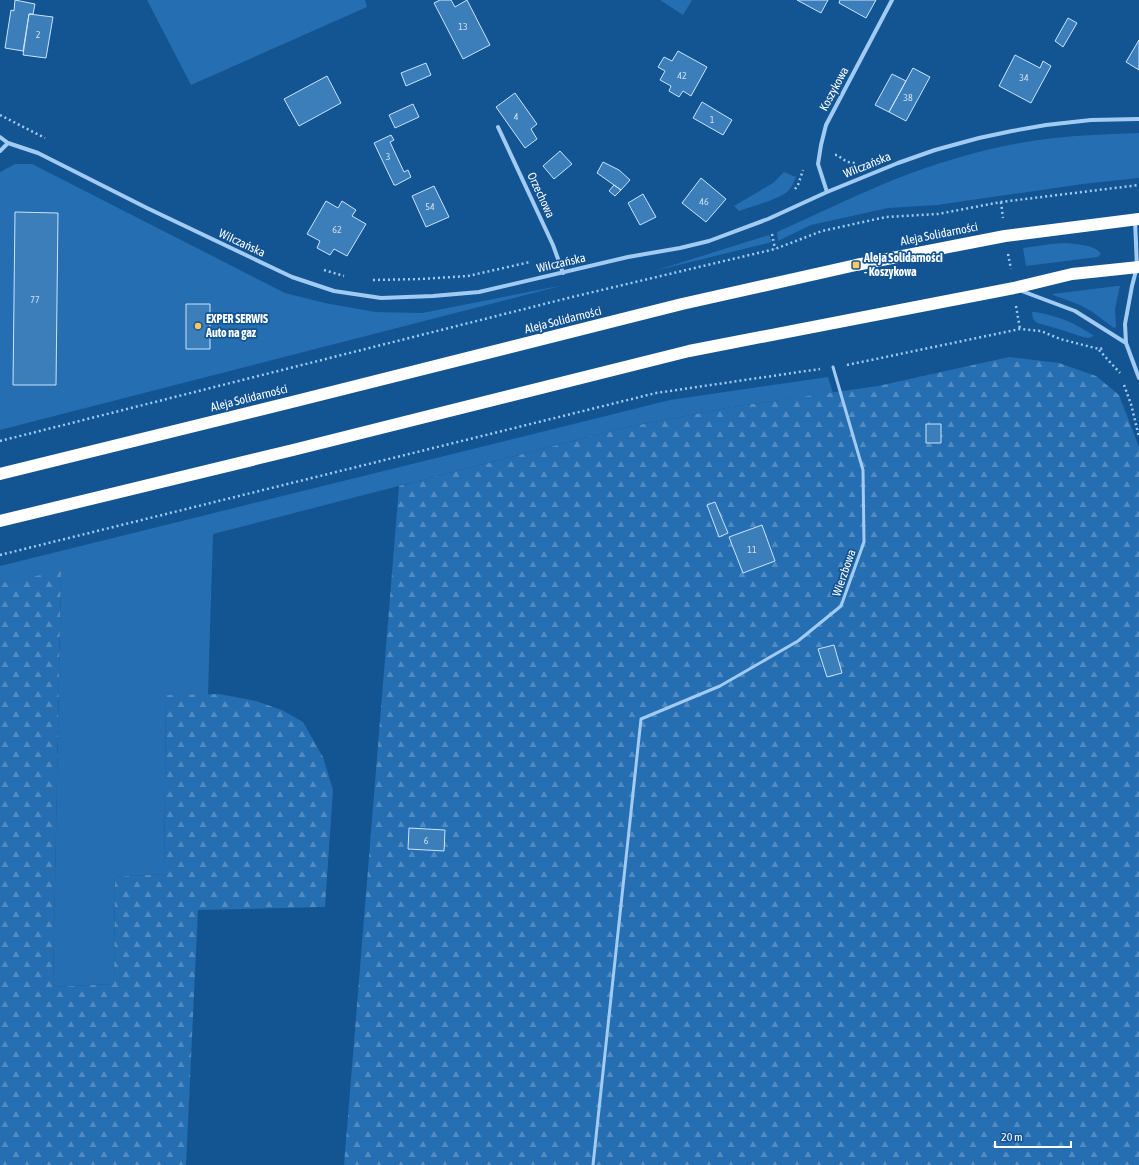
<svg xmlns="http://www.w3.org/2000/svg" width="1139" height="1165" font-family="'Asap Condensed',sans-serif">
<style>
.green{fill:#256eb1}
.forest{fill:url(#forest-firs)}
.building{fill:#3c7eba;stroke:#c8e4fd}
.lines{fill:none;stroke-linecap:round;stroke-linejoin:round}
.path{stroke:#a1cbf2;stroke-width:2.5;stroke-dasharray:2 3;stroke-linecap:butt}
.lane{stroke:#a1cbf2;stroke-width:3}
.street{stroke:#a1cbf2;stroke-width:4}
.highway{stroke:#fff;stroke-width:12}
.poi-dot{fill:#ffc661;stroke:#135492;stroke-width:1.5}
.labels{text-anchor:middle;stroke-width:3.5;stroke-linejoin:round;paint-order:stroke}
.number-label{font-size:10px;fill:#cedfee}
.street-label{font-size:12px;fill:#fff;stroke:#135492}
.poi-label{font-size:12px;font-weight:bold;fill:#fff;stroke:#135492;text-anchor:start}
</style>
<defs>
<pattern id="forest-firs" width="22" height="20" patternUnits="userSpaceOnUse"><rect width="22" height="20" fill="#256eb1"/><path d="M5 1l3.5 6h-7zM16 11l3.5 6h-7z" fill="#518bc1"/></pattern>
</defs>
<rect width="100%" height="100%" fill="#135492"/>
<path class="green" d="M 147,0 L 365,0 L 367,7 L 191,85 Z
M 660,0 L 692,0 L 683,15 Z
M 1139,133 L 1139,178 L 1083,184 L 937,205 L 888,208 L 811,225 L 778,241 L 777,232 C 815,215 854,196 893,180 C 944,160 1000,144 1054,138 C 1082,135 1111,134 1139,133 Z
M 15,164 L 32,164 L 285,293 L 325,303 L 375,312 L 422,313 L 564,285 L 0,430 L 0,172 Z
M 784,172 L 796,177 C 794,182 792,187 788,191 C 780,199 751,207 739,211 L 734,206 L 773,183 Z
M 769,235 L 772,242 L 654,271 Z
M 1066,243 C 1075,244 1097,245 1101,254 L 1098,257 L 1026,266 L 1023,248 L 1051,244 Z
M 1117,286 L 1120,286 L 1115,309 L 1116,327 L 1114,328 L 1091,311 L 1080,305 L 1053,295 L 1053,294 Z
M 1032,312 L 1035,312 C 1058,316 1074,322 1094,336 L 1088,338 L 1083,337 L 1059,329 L 1037,323 L 1033,319 Z
M 828,377 L 833,393 L 737,406 L 623,428 L 213,534 L 208,695 L 166,696 L 164,874 L 115,877 L 114,984 L 53,987 L 61,572 L 0,583 L 0,566 L 670,400 Z"/>
<path class="forest" d="M 1009,357 L 1059,363 L 1096,376 L 1119,395 L 1139,447 L 1139,1165 L 344,1165 L 399,486 L 623,428 L 737,406 L 878,386 Z
M 61,571 L 53,987 L 114,984 L 115,877 L 164,874 L 166,695 L 219,694 L 256,701 L 282,710 L 303,722 L 323,757 L 333,790 L 325,907 L 198,910 L 186,1165 L 0,1165 L 0,583 Z"/>
<path class="building" d="M 15,0 L 35,4 L 33,14 L 29,14 L 23,51 L 5,48 L 11,10 L 14,11 Z
M 440,0 L 451,0 L 455,7 L 467,0 L 490,45 L 463,59 L 434,3 Z
M 797,0 L 828,0 L 821,13 Z
M 840,0 L 876,0 L 866,18 L 839,3 Z
M 29,14 L 53,17 L 46,58 L 23,55 Z
M 1068,18 L 1077,23 L 1063,47 L 1055,41 Z
M 1139,40 L 1139,70 L 1126,62 Z
M 678,51 L 707,67 L 691,96 L 683,91 L 679,97 L 669,91 L 671,86 L 660,80 L 665,71 L 658,67 L 664,57 L 672,61 Z
M 1015,55 L 1040,68 L 1043,61 L 1051,66 L 1031,103 L 999,86 Z
M 426,63 L 431,75 L 406,86 L 401,73 Z
M 913,68 L 930,77 L 906,121 L 889,112 Z
M 892,74 L 906,81 L 889,112 L 875,105 Z
M 327,76 L 341,103 L 299,126 L 284,99 Z
M 515,93 L 537,124 L 531,129 L 537,139 L 525,148 L 496,107 Z
M 702,102 L 732,120 L 723,135 L 693,118 Z
M 413,104 L 419,117 L 395,128 L 389,115 Z
M 391,135 L 394,140 L 390,142 L 404,172 L 408,170 L 411,177 L 396,185 L 394,185 L 374,143 Z
M 560,151 L 572,164 L 554,179 L 543,166 Z
M 603,162 L 619,170 L 630,180 L 621,190 L 597,173 Z
M 701,178 L 726,199 L 706,222 L 682,203 Z
M 614,185 L 621,190 L 615,196 L 609,191 Z
M 434,186 L 449,217 L 426,227 L 412,196 Z
M 643,194 L 656,217 L 640,225 L 628,203 Z
M 326,201 L 338,208 L 342,201 L 356,210 L 352,216 L 366,224 L 347,256 L 334,249 L 330,255 L 317,248 L 320,241 L 307,234 Z
M 15,212 L 58,213 L 56,385 L 13,385 Z
M 186,304 L 210,304 L 210,349 L 186,349 Z
M 926,424 L 941,424 L 941,443 L 926,443 Z
M 715,502 L 728,533 L 719,537 L 707,505 Z
M 762,525 L 775,561 L 743,573 L 729,537 Z
M 834,645 L 842,673 L 827,677 L 818,649 Z
M 409,828 L 445,830 L 444,851 L 408,849 Z"/>
<g class="lines">
<path class="path" d="M 0,115 L 45,138
M 835,155 L 837,155 L 847,162 L 855,163
M 795,189 L 798,185 L 803,170
M 1001,202 L 1003,218
M 772,234 L 775,249
M 1008,254 L 1011,269
M 324,270 L 344,276
M 373,280 L 421,279 L 468,276 L 530,262
M 1016,306 L 1020,329
M 1099,350 L 1120,373
M 847,365 L 1020,329 L 1041,331 L 1060,339 L 1099,349 L 1105,348
M 1124,385 L 1131,404 L 1139,437
M 0,441 L 572,297 L 775,249 L 822,231 L 886,217 L 938,214 L 1001,202 L 1139,185
M 0,555 L 656,393 L 820,369"/>
<path class="lane" d="M 593,1165 L 641,719 L 720,686 L 798,641 L 841,606 L 864,542 L 863,470 L 833,367"/>
<path class="street" d="M 498,127 L 553,245 L 563,273
M 0,137 L 8,143 L 38,153 L 147,208 L 292,277 L 334,291 L 381,298 L 433,296 L 479,292 L 628,257 L 680,248 L 709,241 L 768,219 L 827,192 L 898,163 L 935,150 L 979,138 L 1012,131 L 1046,125 L 1091,120 L 1139,119
M 0,151 L 8,143
M 827,192 L 818,164 L 821,145 L 826,125 L 892,0
M 1135,220 L 1137,267 L 1132,286 L 1125,324 L 1126,343 L 1139,378
M 1019,290 L 1075,311 L 1126,343"/>
<path class="highway" d="M 0,474 L 296,401 L 682,304 L 856,265 L 1005,236 L 1139,219
M 0,521 L 293,450 L 689,351 L 1014,288 L 1072,274 L 1139,267"/>
</g>
<g class="poi-dot">
<rect x="852" y="261" width="8" height="8" rx="2"/>
<circle cx="198" cy="326" r="4"/>
</g>
<g class="labels">
<g class="number-label">
<text x="463" y="30">13</text>
<text x="38" y="38">2</text>
<text x="682" y="79">42</text>
<text x="1024" y="81">34</text>
<text x="908" y="101">38</text>
<text x="516" y="120">4</text>
<text x="712" y="123">1</text>
<text x="388" y="160">3</text>
<text x="704" y="205">46</text>
<text x="430" y="210">54</text>
<text x="337" y="233">62</text>
<text x="35" y="303">77</text>
<text x="752" y="553">11</text>
<text x="426" y="844">6</text>
</g>
<g class="street-label">
<text transform="translate(834 89) rotate(-62)" y="4">Koszykowa</text>
<text transform="translate(867 165) rotate(-22)" y="4">WiIczańska</text>
<text transform="translate(541 195) rotate(65)" y="4">Orzechowa</text>
<text transform="translate(939 234) rotate(-11)" y="4">Aleja Solidarności</text>
<text transform="translate(242 243) rotate(25)" y="4">WiIczańska</text>
<text transform="translate(561 263) rotate(-13)" y="4">WiIczańska</text>
<text transform="translate(563 320) rotate(-14)" y="4">Aleja Solidarności</text>
<text transform="translate(249 398) rotate(-14)" y="4">Aleja Solidarności</text>
<text transform="translate(844 573) rotate(-71)" y="4">Wierzbowa</text>
</g>
<g class="poi-label">
<text x="864" y="262">Aleja Solidarności<tspan x="864" dy="14">- Koszykowa</tspan></text>
<text x="206" y="323">EXPER SERWIS<tspan x="206" dy="14">Auto na gaz</tspan></text>
</g>
</g>
<path d="M995 1141v6h76v-6" fill="none" stroke="#ffffff" stroke-width="2"/>
<text x="1001" y="1141" font-size="12" fill="#ffffff" stroke="#135492" stroke-width="3" paint-order="stroke">20 m</text>
</svg>
